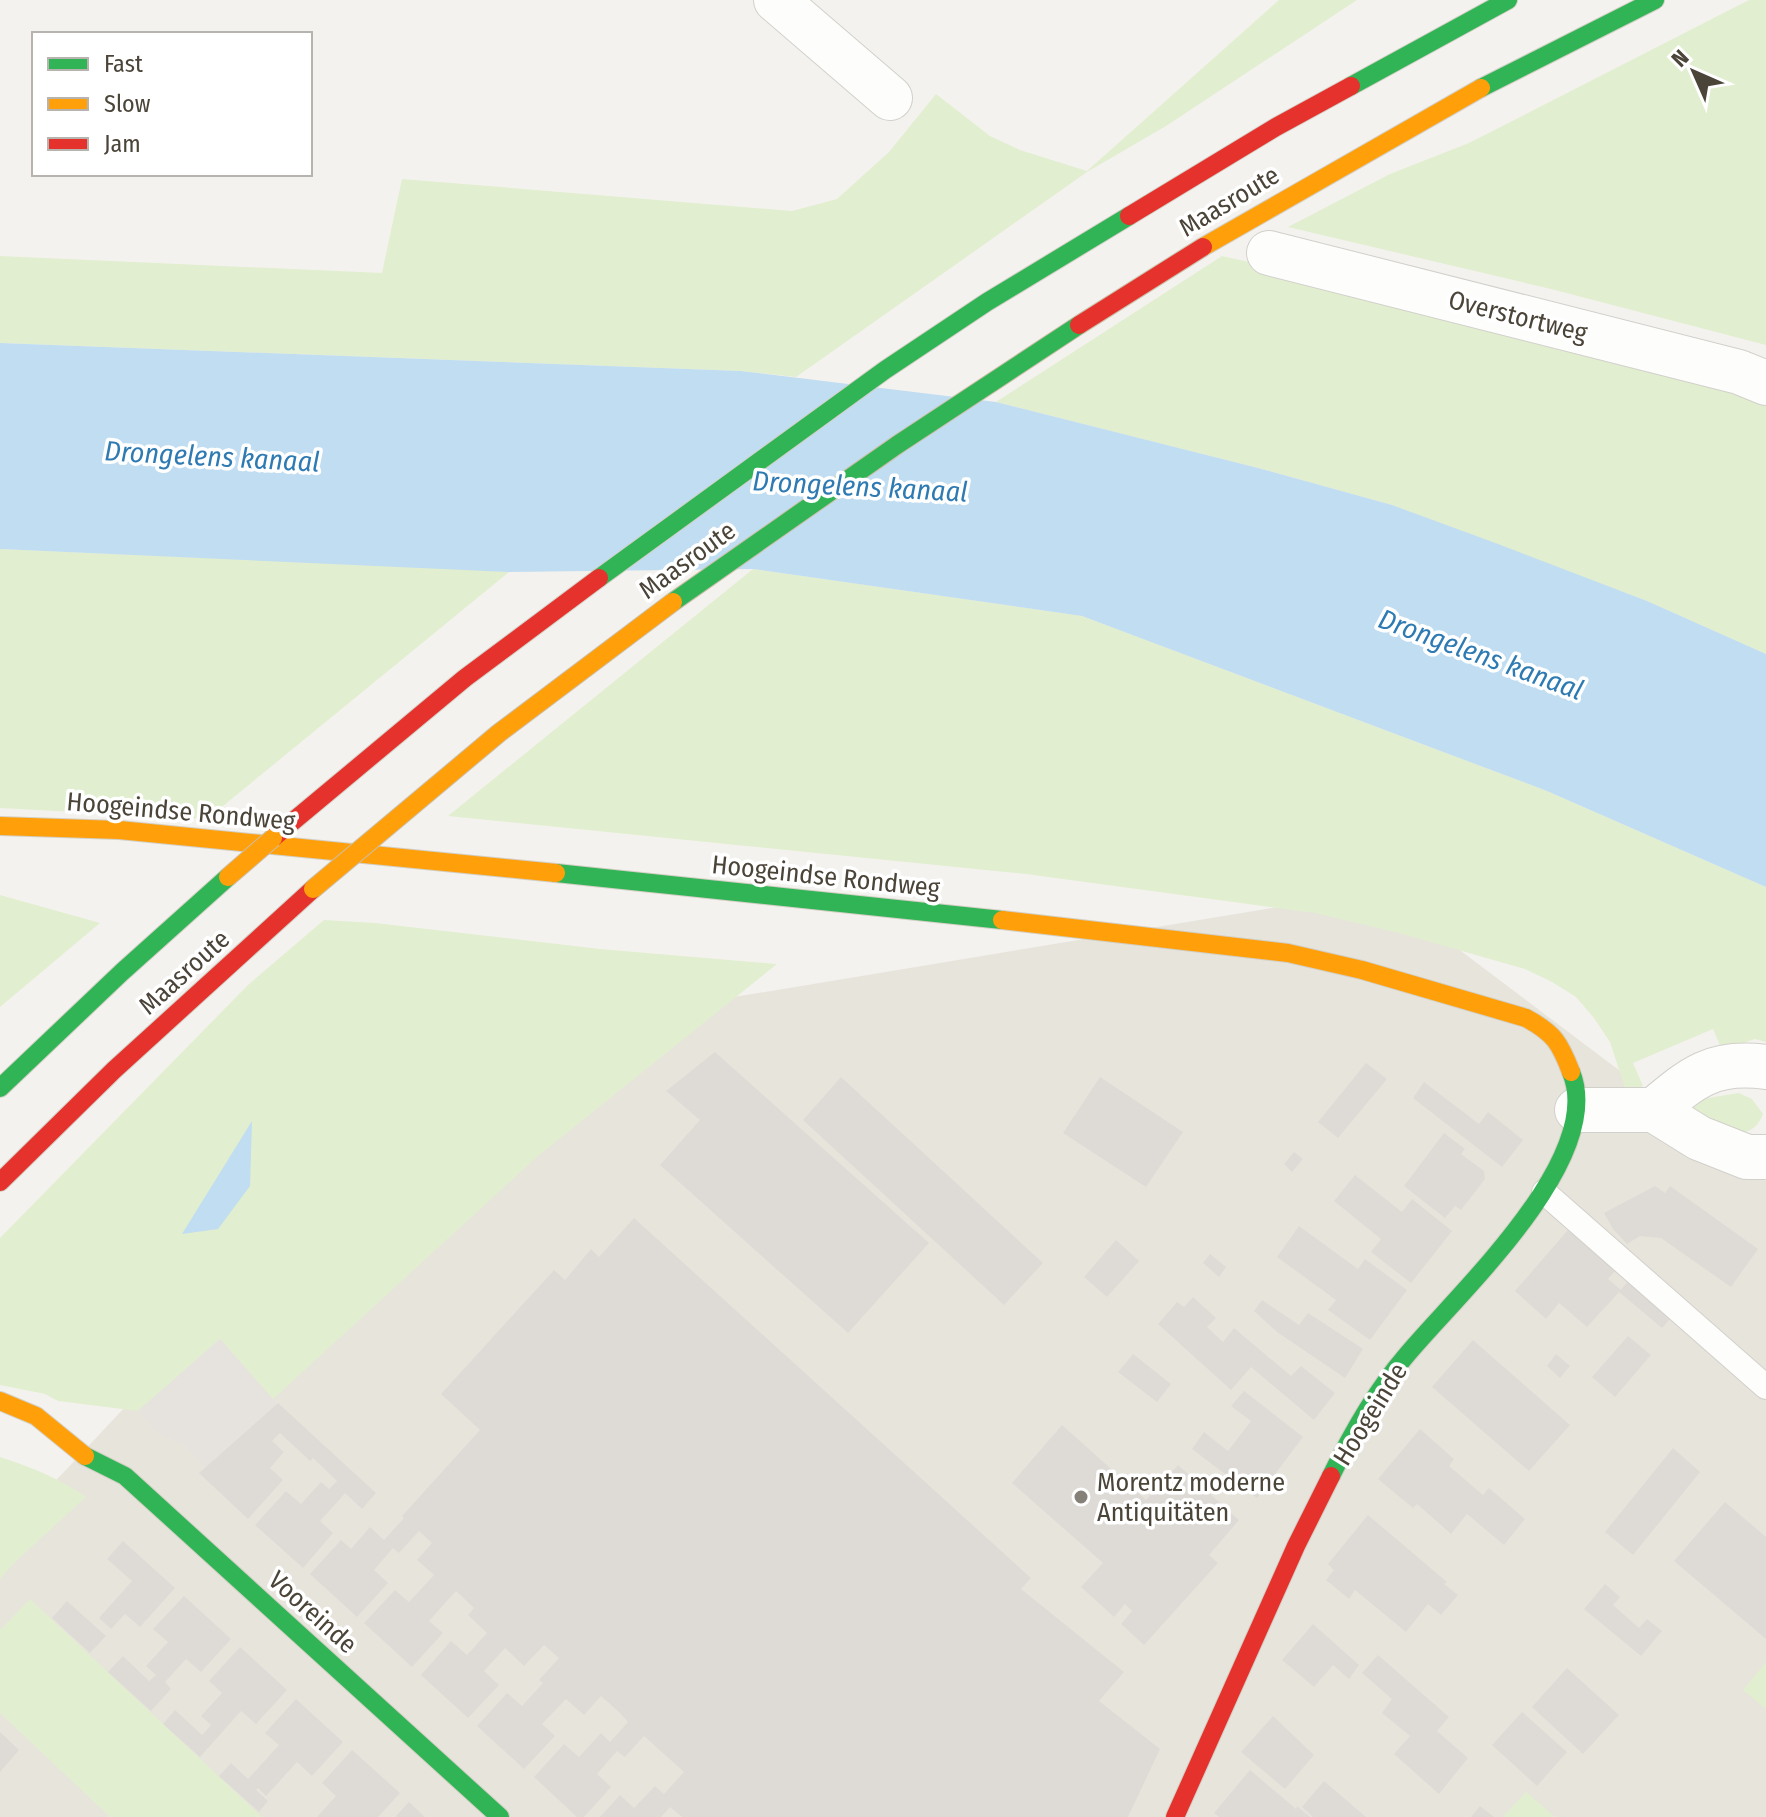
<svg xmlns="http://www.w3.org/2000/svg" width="1766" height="1817" font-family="'Fira Sans Condensed',sans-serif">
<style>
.residential{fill:#e7e4dc}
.green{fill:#e1eecf}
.parking{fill:#e6e3df}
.water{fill:#c0ddf1}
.building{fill:#dedbd6}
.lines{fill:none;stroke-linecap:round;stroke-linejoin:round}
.lane-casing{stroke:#d2d0cb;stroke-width:26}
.street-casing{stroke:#d2d0cb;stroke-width:46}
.fast-casing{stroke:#d3cfc5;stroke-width:20}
.slow-casing{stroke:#d3cfc5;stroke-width:20}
.jam-casing{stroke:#d3cfc5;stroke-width:20}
.lane{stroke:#fdfdfc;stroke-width:24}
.street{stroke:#fdfdfc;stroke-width:44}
.fast{stroke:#30b455;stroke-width:18}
.slow{stroke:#ff9f0a;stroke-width:18}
.jam{stroke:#e5322d;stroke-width:18}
.fast-bridge-casing{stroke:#ccbfa9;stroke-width:20;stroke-linecap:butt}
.slow-bridge-casing{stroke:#ccbfa9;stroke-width:20;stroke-linecap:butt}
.jam-bridge-casing{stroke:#ccbfa9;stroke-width:20;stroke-linecap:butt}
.fast-bridge{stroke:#30b455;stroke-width:18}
.slow-bridge{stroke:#ff9f0a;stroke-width:18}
.jam-bridge{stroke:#e5322d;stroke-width:18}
.poi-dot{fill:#868178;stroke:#fff;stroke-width:3}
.labels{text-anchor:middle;stroke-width:7;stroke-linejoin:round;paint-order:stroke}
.street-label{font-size:26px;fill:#4b4439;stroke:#fff}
.poi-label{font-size:26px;fill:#4b4439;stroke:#fff;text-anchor:start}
.water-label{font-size:28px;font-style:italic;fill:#2e7ab2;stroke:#fff}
</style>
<rect width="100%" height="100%" fill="#f4f2ee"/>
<path class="residential" d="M 1380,890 L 1766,1181 L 1766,1817 L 0,1817 L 0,1540 L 469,1041 Z"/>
<path class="green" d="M 1279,0 L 1357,0 L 1166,126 L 1087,172 L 796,377 L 741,371 L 0,343 L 0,256 L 382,273 L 402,179 L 792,211 L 837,199 L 889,152 L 936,94 L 990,136 L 1020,150 L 1087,171 Z
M 1749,0 L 1766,0 L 1766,345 L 1551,289 L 1288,227 L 1390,174 L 1469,143 Z
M 1222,256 L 1443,306 L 1766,396 L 1766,654 L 1647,601 L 1392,505 L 1258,468 L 996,402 Z
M 0,549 L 470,569 L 509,572 L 207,819 L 0,808 Z
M 753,569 L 1082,616 L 1547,791 L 1766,887 L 1766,1042 L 1755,1039 L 1722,1050 L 1713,1029 L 1633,1063 L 1643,1086 L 1636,1089 L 1625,1088 L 1610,1042 L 1594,1018 L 1576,997 L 1552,982 L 1525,969 L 1399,933 L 1315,913 L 1026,874 L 448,816 Z
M 0,895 L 100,923 L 0,1007 Z
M 324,920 L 375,923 L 600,949 L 777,964 L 538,1156 L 273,1399 L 220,1339 L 138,1411 L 58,1401 L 45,1394 L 0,1385 L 0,1238 L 248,985 Z
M 1739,1093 L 1752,1099 L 1763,1114 C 1748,1153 1705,1122 1681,1110 L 1708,1098 Z
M 0,1457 C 30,1467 60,1478 86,1497 L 14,1563 L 0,1579 Z
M 30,1599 L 262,1817 L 110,1817 L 0,1713 L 0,1630 Z
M 1766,1662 L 1766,1709 L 1743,1690 Z
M 1526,1792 L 1555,1817 L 1503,1817 Z"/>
<path class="parking" d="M 220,1339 L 276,1403 L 205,1467 L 185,1445 L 156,1432 L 138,1411 Z"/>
<path class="water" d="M 0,343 L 741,371 L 996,402 L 1258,468 L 1392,505 L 1498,544 L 1647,601 L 1766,654 L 1766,887 L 1547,791 L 1082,616 L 753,569 L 509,572 L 0,549 Z
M 252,1121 L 250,1186 L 218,1229 L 182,1234 Z"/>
<path class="building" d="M 715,1052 L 929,1243 L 848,1333 L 660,1165 L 700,1120 L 666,1091 Z
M 1366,1063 L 1387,1079 L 1338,1138 L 1318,1122 Z
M 841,1077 L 1043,1263 L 1004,1305 L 803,1120 Z
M 1100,1077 L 1183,1132 L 1146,1187 L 1063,1133 Z
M 1424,1082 L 1479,1124 L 1488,1112 L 1523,1140 L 1502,1167 L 1413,1098 Z
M 1444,1133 L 1465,1149 L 1461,1154 L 1484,1171 L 1485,1179 L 1461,1210 L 1455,1206 L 1445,1218 L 1404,1186 Z
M 1294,1152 L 1303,1159 L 1292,1172 L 1284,1164 Z
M 1355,1175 L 1402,1212 L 1412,1199 L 1452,1231 L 1411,1283 L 1371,1252 L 1381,1239 L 1334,1201 Z
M 1655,1186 L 1665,1193 L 1670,1186 L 1758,1249 L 1731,1287 L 1661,1238 L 1640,1236 L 1627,1244 L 1613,1229 L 1604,1213 Z
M 634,1218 L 1031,1578 L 1021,1589 L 1124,1672 L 1099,1701 L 1160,1749 L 1128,1817 L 682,1817 L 670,1807 L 661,1817 L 600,1817 L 620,1795 L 634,1808 L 655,1786 L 664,1794 L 684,1772 L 644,1736 L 625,1757 L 617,1751 L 597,1774 L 611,1787 L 584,1817 L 577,1817 L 534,1777 L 564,1744 L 579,1757 L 601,1733 L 610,1742 L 628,1722 L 620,1713 L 601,1696 L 584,1715 L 566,1699 L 542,1724 L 555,1736 L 524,1769 L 477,1726 L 507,1693 L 522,1706 L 543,1683 L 539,1680 L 559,1658 L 544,1645 L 524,1666 L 505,1648 L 484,1671 L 499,1685 L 468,1718 L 421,1675 L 451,1641 L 467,1655 L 487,1633 L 468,1615 L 474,1608 L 456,1591 L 429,1621 L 443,1633 L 412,1667 L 364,1623 L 395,1590 L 409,1602 L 434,1575 L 417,1560 L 432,1543 L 419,1531 L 399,1553 L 393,1548 L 374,1570 L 388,1583 L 357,1617 L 310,1574 L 341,1540 L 351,1549 L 370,1527 L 384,1540 L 404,1518 L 402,1516 L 480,1430 L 441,1394 L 554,1270 L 565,1280 L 591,1249 L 599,1257 Z
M 1299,1226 L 1358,1269 L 1365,1259 L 1407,1290 L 1370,1340 L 1328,1310 L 1336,1300 L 1277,1257 Z
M 1568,1230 L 1615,1271 L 1608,1279 L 1621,1290 L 1587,1327 L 1559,1303 L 1546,1319 L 1515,1291 Z
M 1116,1240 L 1139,1261 L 1107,1297 L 1084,1277 Z
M 1210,1254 L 1226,1267 L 1219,1277 L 1203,1263 Z
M 1634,1274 L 1677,1311 L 1662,1328 L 1619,1292 Z
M 1193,1297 L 1216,1318 L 1207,1327 L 1223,1342 L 1234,1328 L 1291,1376 L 1301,1366 L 1335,1393 L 1314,1420 L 1251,1367 L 1231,1390 L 1158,1324 L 1177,1302 L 1184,1307 Z
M 1262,1300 L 1299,1325 L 1308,1313 L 1363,1349 L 1345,1378 L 1277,1332 L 1254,1311 Z
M 1628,1336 L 1651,1355 L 1615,1397 L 1592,1377 Z
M 1473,1340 L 1570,1425 L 1529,1471 L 1432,1387 Z
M 1133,1354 L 1171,1384 L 1157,1402 L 1118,1372 Z
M 1556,1354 L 1570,1366 L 1560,1378 L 1547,1366 Z
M 1244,1391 L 1303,1437 L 1257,1498 L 1192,1449 L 1204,1432 L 1228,1451 L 1251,1421 L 1231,1406 Z
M 278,1403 L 376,1493 L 362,1509 L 345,1493 L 340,1499 L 320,1521 L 333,1533 L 303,1568 L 255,1525 L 286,1491 L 301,1504 L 321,1482 L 329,1489 L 337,1481 L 313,1458 L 310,1461 L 280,1433 L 272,1441 L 284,1452 L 270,1468 L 283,1480 L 248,1519 L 199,1473 Z
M 1062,1425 L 1146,1500 L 1178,1465 L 1239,1520 L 1209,1555 L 1218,1563 L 1144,1645 L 1121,1624 L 1132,1611 L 1125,1604 L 1114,1617 L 1081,1587 L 1103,1563 L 1012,1483 Z
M 1420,1429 L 1454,1459 L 1449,1466 L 1483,1495 L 1489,1488 L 1525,1519 L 1504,1545 L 1467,1514 L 1451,1534 L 1417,1504 L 1413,1508 L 1378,1479 Z
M 1673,1448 L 1700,1472 L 1633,1555 L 1605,1532 Z
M 1725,1502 L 1766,1537 L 1766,1639 L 1674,1561 Z
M 1368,1515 L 1447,1582 L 1444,1584 L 1458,1595 L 1441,1615 L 1428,1604 L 1406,1632 L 1355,1590 L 1349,1599 L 1326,1580 L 1334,1570 L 1328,1564 Z
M 123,1541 L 175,1588 L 140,1627 L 125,1614 L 111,1629 L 99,1618 L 132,1581 L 107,1559 Z
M 1605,1584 L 1620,1597 L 1613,1605 L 1639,1628 L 1647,1619 L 1662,1631 L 1641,1656 L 1584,1609 Z
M 184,1596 L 231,1639 L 201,1672 L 186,1659 L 165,1682 L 171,1689 L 151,1711 L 108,1672 L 123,1656 L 149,1681 L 156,1675 L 146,1666 L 168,1642 L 153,1629 Z
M 67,1601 L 106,1636 L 90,1653 L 52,1618 Z
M 1313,1624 L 1359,1665 L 1349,1679 L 1333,1665 L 1314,1687 L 1282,1660 Z
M 240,1647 L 287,1690 L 256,1724 L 241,1711 L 200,1757 L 163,1724 L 175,1710 L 202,1735 L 211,1725 L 201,1716 L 222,1693 L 209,1681 Z
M 1378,1655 L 1449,1717 L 1437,1731 L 1468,1758 L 1439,1794 L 1394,1754 L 1410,1736 L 1382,1713 L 1392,1699 L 1362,1673 Z
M 1567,1668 L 1619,1715 L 1583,1754 L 1532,1707 Z
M 296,1699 L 343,1742 L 312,1776 L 297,1762 L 266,1796 L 258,1788 L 256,1790 L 268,1801 L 259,1812 L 219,1776 L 231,1763 L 248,1779 L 279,1745 L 265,1733 Z
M 1522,1712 L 1567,1752 L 1537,1786 L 1492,1745 Z
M 1273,1716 L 1314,1755 L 1285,1789 L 1241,1752 Z
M 0,1732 L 19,1750 L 0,1772 Z
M 352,1750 L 400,1793 L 378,1817 L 317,1817 L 336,1796 L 322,1783 Z
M 1250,1770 L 1296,1809 L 1297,1806 L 1310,1817 L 1219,1817 L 1214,1813 Z
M 1324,1781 L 1366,1817 L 1313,1817 L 1302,1807 Z
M 409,1802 L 425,1817 L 395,1817 Z
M 1480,1806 L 1494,1817 L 1471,1817 Z"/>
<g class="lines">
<defs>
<path id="lane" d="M 1544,1192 L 1766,1387"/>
<path id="street" d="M 776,0 L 890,98
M 1269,253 L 1739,372 L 1766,383
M 1577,1110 L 1654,1110 L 1699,1138 L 1747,1157 L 1766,1157
M 1654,1110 C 1693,1077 1713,1060 1766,1067"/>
<path id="fast" d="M 1351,86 L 1508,0
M 1481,88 L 1655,0
M 599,578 L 885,370 L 987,302 L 1129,216
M 556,873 L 1002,920
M 0,1088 L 122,972 L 228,877
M 85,1456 L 125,1476 L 500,1817
M 1331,1476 C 1351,1435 1375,1392 1405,1357 C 1456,1295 1607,1159 1571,1072"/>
<path id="slow" d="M 1203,247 L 1481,88
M 0,826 L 119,830 L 556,873
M 1002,920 L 1288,953 L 1362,970 L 1526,1018 C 1554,1033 1560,1043 1571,1072
M 0,1401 L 36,1416 L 85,1456"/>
<path id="jam" d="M 1129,216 L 1276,127 L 1351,86
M 273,838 L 465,678 L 599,578
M 0,1182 L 114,1070 L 313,889
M 1175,1817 L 1296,1546 L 1331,1476"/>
</defs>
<use href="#lane" class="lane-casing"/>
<use href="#street" class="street-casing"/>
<use href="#fast" class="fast-casing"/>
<use href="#slow" class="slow-casing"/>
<use href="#jam" class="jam-casing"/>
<use href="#lane" class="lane"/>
<use href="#street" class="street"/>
<use href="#fast" class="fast"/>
<use href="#slow" class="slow"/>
<use href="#jam" class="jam"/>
<defs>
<path id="fast-bridge" d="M 673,602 L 897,445 L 1079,325"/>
<path id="slow-bridge" d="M 228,877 L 273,838
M 313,889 L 499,733 L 673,602"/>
<path id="jam-bridge" d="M 1079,325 L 1203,247"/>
</defs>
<use href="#fast-bridge" class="fast-bridge-casing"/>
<use href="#slow-bridge" class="slow-bridge-casing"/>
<use href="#jam-bridge" class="jam-bridge-casing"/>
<use href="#fast-bridge" class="fast-bridge"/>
<use href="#slow-bridge" class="slow-bridge"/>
<use href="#jam-bridge" class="jam-bridge"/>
</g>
<circle class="poi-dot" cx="1081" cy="1497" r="8"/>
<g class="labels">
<g class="street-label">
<text transform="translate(1229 201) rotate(-31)" y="9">Maasroute</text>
<text transform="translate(1518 316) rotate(14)" y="9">Overstortweg</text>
<text transform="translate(687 560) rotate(-36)" y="9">Maasroute</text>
<text transform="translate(181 811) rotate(5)" y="9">Hoogeindse Rondweg</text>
<text transform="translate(826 876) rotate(6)" y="9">Hoogeindse Rondweg</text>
<text transform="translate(184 972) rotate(-42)" y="9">Maasroute</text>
<text transform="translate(1370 1414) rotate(-58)" y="9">Hoogeinde</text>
<text transform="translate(313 1612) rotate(42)" y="9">Vooreinde</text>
</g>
<g class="poi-label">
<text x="1097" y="1491">Morentz moderne<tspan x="1097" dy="30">Antiquitäten</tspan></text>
</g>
<g class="water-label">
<text transform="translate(212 456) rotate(3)" y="10">Drongelens kanaal</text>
<text transform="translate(860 486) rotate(3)" y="10">Drongelens kanaal</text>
<text transform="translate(1481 654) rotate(20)" y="10">Drongelens kanaal</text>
</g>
</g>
<rect x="32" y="32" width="280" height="144" fill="#ffffff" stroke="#b7b4b0" stroke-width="2"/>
<rect x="48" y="58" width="40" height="12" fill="#30b455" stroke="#b7b4b0" stroke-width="2"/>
<text x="104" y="72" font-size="24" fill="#4b4439">Fast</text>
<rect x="48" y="98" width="40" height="12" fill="#ff9f0a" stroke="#b7b4b0" stroke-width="2"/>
<text x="104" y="112" font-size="24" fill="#4b4439">Slow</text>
<rect x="48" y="138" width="40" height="12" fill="#e5322d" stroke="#b7b4b0" stroke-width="2"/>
<text x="104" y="152" font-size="24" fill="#4b4439">Jam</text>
<g transform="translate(1694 72) rotate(315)" stroke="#ffffff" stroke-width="6" paint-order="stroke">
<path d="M0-6L14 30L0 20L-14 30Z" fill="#4b4439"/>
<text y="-12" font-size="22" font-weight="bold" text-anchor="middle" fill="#4b4439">N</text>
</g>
</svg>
